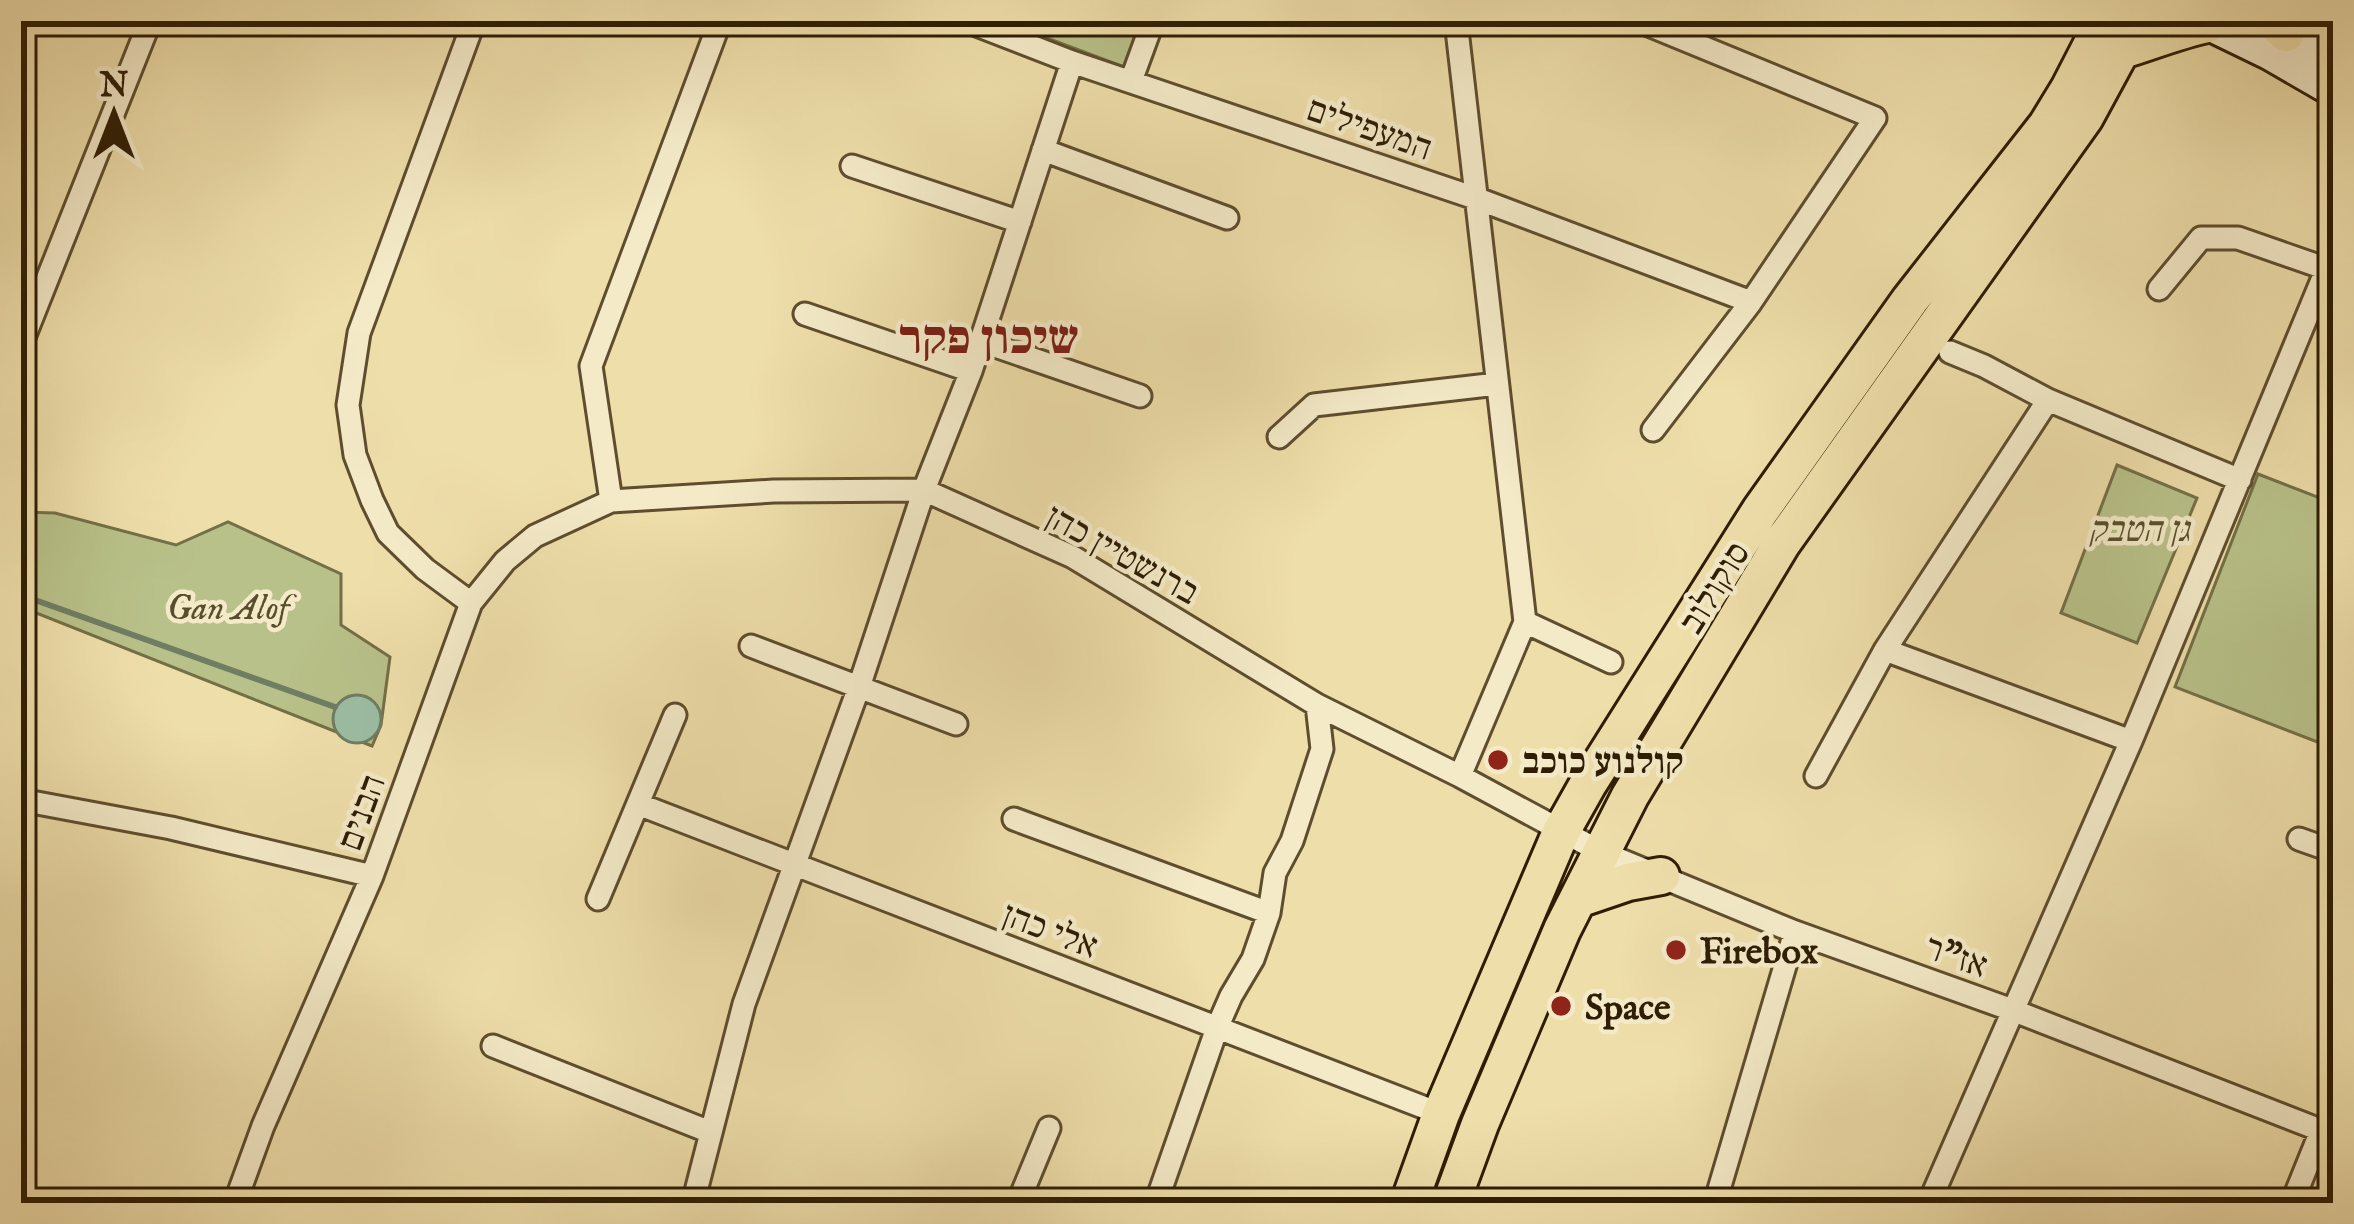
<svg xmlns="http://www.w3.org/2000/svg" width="2354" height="1224" font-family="'IM FELL English','Frank Ruhl Libre',serif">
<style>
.green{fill:#b8c189;stroke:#736f46;stroke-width:3}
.water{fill:#9bbda3;stroke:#6f7d63;stroke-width:3}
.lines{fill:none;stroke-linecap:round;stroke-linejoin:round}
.stream{stroke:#6f7d63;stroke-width:6}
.street-casing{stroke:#5e4d2e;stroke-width:27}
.secondary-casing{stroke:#2e1d04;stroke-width:36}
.primary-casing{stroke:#2e1d04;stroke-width:42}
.street{stroke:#f4eac8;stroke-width:21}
.secondary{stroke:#f4eac8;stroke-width:30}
.primary{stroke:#eedeaa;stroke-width:36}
.poi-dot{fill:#8f2418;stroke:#f4eac8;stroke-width:4.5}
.labels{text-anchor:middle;stroke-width:9;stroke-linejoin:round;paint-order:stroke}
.street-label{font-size:36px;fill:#2e1d04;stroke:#f4eac8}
.park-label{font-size:36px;font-style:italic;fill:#574e2c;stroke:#f4eac8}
.poi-label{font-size:36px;font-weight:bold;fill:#2e1d04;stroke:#f4eac8;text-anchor:start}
.district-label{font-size:48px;font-weight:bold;fill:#7a1f14;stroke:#f4eac8}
</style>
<rect width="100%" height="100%" fill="#eedeaa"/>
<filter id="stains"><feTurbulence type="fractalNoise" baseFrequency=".00167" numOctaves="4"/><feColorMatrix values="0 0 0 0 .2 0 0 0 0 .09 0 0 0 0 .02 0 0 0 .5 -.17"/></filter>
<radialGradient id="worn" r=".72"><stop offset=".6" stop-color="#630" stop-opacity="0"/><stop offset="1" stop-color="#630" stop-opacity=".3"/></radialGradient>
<path class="green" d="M 1002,21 L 1141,21 L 1124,67 Z
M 2117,465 L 2197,498 L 2137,643 L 2061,613 Z
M 2258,474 L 2333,503 L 2333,748 L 2175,687 Z
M 21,512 L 55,513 L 176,545 L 228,522 L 341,574 L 341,625 L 390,657 L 381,725 L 372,746 L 21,607 Z"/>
<path class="water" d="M333 719a24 24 0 1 1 48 0a24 24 0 1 1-48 0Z"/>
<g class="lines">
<path class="stream" d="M 21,595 L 335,707"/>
<defs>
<path id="street" d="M 966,21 L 1072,62 L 1478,199 L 1751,302
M 1456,21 L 1525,622 L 1460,776
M 1639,21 L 1875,118 L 1751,302 L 1653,430
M 1131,81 L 1153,21
M 1043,150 L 1227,218
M 852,166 L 1020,222
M 2159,289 L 2201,238 L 2238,238 L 2333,271
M 805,314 L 971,371
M 981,341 L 1140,396
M 21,345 L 150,21
M 1950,352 L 1984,366 L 2048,400 L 2240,480
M 1279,437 L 1314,405 L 1497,384
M 611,501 L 591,366 L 720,21
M 471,603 L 425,569 L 388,533 L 372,500 L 355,455 L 348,405 L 359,333 L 474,21
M 1525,622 L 1611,662
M 751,646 L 956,724
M 1885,650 L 2131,741
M 1816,776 L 1885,650 L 2048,400
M 21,800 L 171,828 L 372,876
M 638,804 L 1441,1114
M 1014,819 L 1269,913
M 2299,839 L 2333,851
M 598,899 L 675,715
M 493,1046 L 710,1132
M 235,1203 L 263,1126 L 372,876 L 471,603 L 505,561 L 535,536 L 611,501 L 774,491 L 924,490 L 1073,557 L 1317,705 L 1460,776 L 1601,852 L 1795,932 L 2012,1010 L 2333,1135
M 693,1203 L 744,1004 L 859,687 L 924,490 L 971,371 L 1072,62
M 1018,1203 L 1049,1128
M 1156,1203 L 1217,1028 L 1231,996 L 1253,959 L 1269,913 L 1275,873 L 1292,841 L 1322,749 L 1317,705
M 1715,1203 L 1795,932
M 1929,1203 L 2131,741 L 2327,268
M 2292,1203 L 2321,1131"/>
<path id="secondary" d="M 2201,21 L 2269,54 L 2333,91
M 2264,24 L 2286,33 L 2333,61"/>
<path id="primary" d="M 2273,21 L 2286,33
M 2122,50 C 2152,41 2178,30 2207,24
M 1578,899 L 1628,882 L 1661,876
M 1409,1203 L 1441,1114 L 1561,832 L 1588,784 L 1760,511 L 1910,300 L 2047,125 L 2069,89 L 2104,21
M 1451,1203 L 1480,1124 L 1562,930 L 1630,796 L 1782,543 L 2085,117 L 2137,21"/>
</defs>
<use href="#street" class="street-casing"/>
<use href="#secondary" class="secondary-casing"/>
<use href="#primary" class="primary-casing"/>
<use href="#street" class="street"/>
<use href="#secondary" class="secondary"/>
<use href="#primary" class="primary"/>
</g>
<g class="poi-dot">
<circle cx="1498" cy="760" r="12"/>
<circle cx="1676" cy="950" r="12"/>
<circle cx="1561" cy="1006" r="12"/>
</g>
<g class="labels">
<g class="street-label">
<text transform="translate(1370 127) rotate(19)" y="13">המעפילים</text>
<text transform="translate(1123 553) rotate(29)" y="13">ברנשטיין כהן</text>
<text transform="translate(1713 587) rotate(-58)" y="13">סוקולוב</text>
<text transform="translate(360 812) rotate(-70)" y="13">הבנים</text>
<text transform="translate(1051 929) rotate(21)" y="13">אלי כהן</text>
<text transform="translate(1957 955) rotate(20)" y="13">אז"ר</text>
</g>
<g class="park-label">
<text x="2139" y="541">גן הטבק</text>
<text x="228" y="619">Gan Alof</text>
</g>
<g class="poi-label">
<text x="1522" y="773">קולנוע כוכב</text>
<text x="1700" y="963">Firebox</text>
<text x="1585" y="1019">Space</text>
</g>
<g class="district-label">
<text x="989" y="353">שיכון פקר</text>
</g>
</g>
<rect width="2354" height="1224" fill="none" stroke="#eedeaa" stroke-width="72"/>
<rect x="24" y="24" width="2306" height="1176" fill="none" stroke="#2e1d04" stroke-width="6"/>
<rect x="36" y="36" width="2282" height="1152" fill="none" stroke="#2e1d04" stroke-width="3"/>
<g transform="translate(114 114)" stroke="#f4eac8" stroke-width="9" paint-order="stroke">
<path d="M0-9L21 45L0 30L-21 45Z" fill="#2e1d04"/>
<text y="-18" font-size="33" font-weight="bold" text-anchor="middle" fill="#2e1d04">N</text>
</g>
<rect width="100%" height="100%" filter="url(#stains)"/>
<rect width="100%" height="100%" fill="url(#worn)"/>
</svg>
